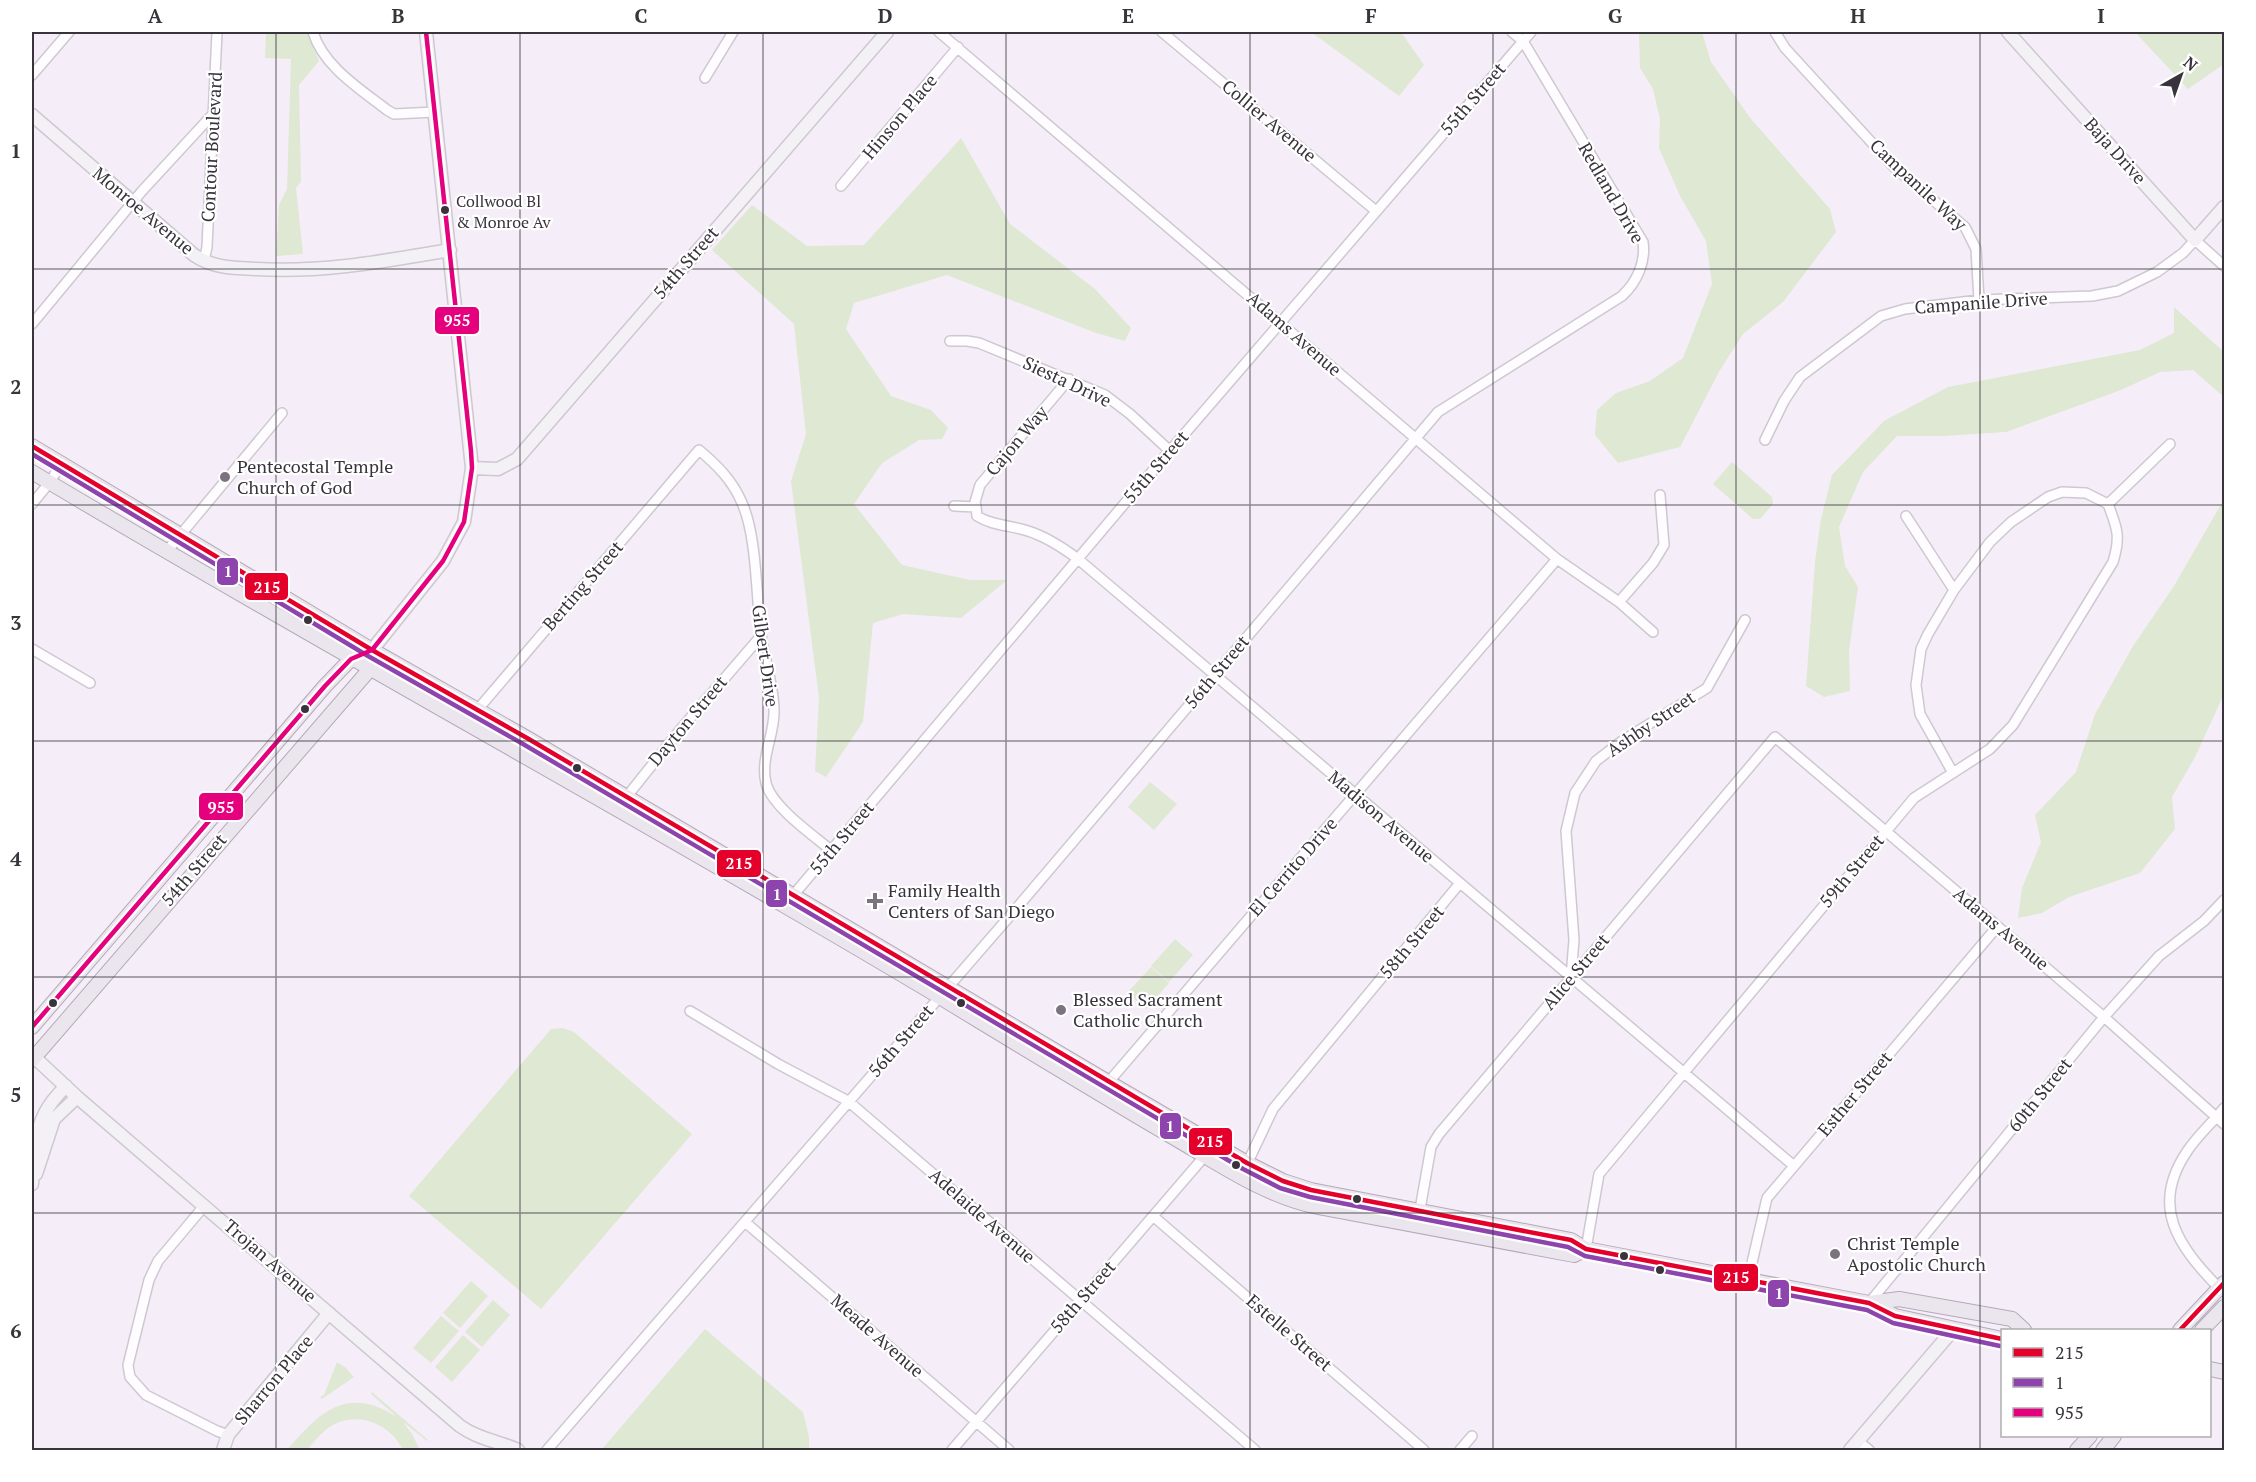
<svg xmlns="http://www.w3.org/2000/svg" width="2256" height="1482" font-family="'PT Serif',serif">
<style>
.green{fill:#dee8d2}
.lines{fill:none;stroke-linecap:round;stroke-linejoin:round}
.street-casing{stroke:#cec8d1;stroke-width:12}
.secondary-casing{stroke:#cec8d1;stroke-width:15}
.primary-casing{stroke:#b4aab9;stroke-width:16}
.street{stroke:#fefcfe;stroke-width:9}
.secondary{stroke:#f4f1f6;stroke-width:12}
.primary{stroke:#ebe6ed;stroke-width:14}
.bus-1-casing{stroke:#fff;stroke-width:9}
.bus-2-casing{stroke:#fff;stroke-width:9}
.bus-3-casing{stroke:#fff;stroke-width:9}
.bus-1{stroke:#e4002b;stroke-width:4.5}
.bus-2{stroke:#8e44ad;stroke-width:4.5}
.bus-3{stroke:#e5007d;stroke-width:4.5}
.grid{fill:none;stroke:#39333c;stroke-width:1.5;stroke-opacity:0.55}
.bus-dot{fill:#39333c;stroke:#fff;stroke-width:2}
.poi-dot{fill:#7b747e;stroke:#fff;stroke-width:2}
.labels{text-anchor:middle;stroke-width:4.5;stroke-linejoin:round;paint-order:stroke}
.bus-label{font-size:16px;fill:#39333c;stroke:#fff;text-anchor:start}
.street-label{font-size:18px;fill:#39333c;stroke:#fff}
.poi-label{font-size:18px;fill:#39333c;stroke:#fff;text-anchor:start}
.line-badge{stroke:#fff;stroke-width:2}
.badge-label{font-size:16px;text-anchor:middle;font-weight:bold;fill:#fff}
.neatline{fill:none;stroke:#39333c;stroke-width:2}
.grid-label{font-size:20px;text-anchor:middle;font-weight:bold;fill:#39333c}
</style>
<rect width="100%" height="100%" fill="#f5eef9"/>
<path class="green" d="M 266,32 L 307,32 L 319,61 L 299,85 L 301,182 L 296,188 L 303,254 L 276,256 L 279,205 L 287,189 L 291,59 L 265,58 Z
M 1311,32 L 1401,32 L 1424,65 L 1399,96 Z
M 1639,32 L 1702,32 L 1711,62 L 1751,119 L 1830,209 L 1836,232 L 1783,302 L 1743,334 L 1720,370 L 1680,447 L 1618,463 L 1595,435 L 1597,410 L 1616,393 L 1650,381 L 1683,358 L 1712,284 L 1706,241 L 1680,196 L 1659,148 L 1660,119 L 1653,89 L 1640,68 Z
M 2135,32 L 2224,32 L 2224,64 L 2188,89 Z
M 961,138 L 1010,224 L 1095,289 L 1131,328 L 1125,341 L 1096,333 L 947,275 L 854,303 L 846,329 L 891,396 L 931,410 L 948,428 L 942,439 L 919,440 L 882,463 L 854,504 L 902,565 L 970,580 L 1007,580 L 961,618 L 903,614 L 873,623 L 863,722 L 826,777 L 815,771 L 819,698 L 791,481 L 806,434 L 794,324 L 712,250 L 752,205 L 807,246 L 864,245 Z
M 2174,307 L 2224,352 L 2224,397 L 2193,370 L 2160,372 L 2121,390 L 2006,432 L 1943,436 L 1897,436 L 1863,472 L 1839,527 L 1845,566 L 1858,587 L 1849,651 L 1850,691 L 1824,697 L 1806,686 L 1815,562 L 1821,519 L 1832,475 L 1884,421 L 1948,387 L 2140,350 L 2174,333 Z
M 1732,462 L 1772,497 L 1773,504 L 1760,519 L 1753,519 L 1713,484 Z
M 2224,499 L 2224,694 L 2195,757 L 2172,797 L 2175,829 L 2140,873 L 2069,897 L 2042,913 L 2018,918 L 2022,888 L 2041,842 L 2035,815 L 2076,772 L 2095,714 L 2133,646 L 2174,586 Z
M 1150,782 L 1177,804 L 1154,830 L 1128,807 Z
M 1175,939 L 1193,955 L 1169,982 L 1151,966 Z
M 1151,967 L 1169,983 L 1146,1009 L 1127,993 Z
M 563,1028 L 574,1032 L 692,1134 L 541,1309 L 409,1196 L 551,1029 Z
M 471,1281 L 488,1296 L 460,1328 L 443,1313 Z
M 493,1300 L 510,1315 L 482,1347 L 465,1332 Z
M 441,1316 L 459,1331 L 431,1363 L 413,1348 Z
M 705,1329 L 803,1412 L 809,1437 L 809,1450 L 603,1450 L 603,1448 Z
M 463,1335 L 480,1350 L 452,1382 L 435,1367 Z
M 337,1362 L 346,1368 L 354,1377 L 322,1399 L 320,1397 L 324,1395 Z
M 372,1392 L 428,1440 L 427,1441 L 403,1422 L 412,1434 L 420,1450 L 403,1450 C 389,1422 354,1409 327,1429 C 319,1435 313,1443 307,1450 L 287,1450 C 320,1412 346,1385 397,1417 L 371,1394 Z"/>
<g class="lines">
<defs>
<path id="street" d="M 313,32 C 323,66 360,89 387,110 L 394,114 L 435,112
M 939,32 L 1557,559 L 1619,602 L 1653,632
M 1162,32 L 1376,211
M 1775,32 L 1785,48 L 1895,168 L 1965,227 L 1976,249 L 1979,300
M 32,75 L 69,32
M 705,78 L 733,32
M 841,186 L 958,47
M 204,261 L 207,247 L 217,32
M 32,324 L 142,191 L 213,114
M 950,341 L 967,341 L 979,343 L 1105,395 L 1130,414 L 1170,451
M 1765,440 L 1784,401 L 1800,377 L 1881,316 L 1905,309 L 1979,300 L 2092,296 L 2118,291 L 2157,272 L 2183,253 L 2195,240 L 2224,266
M 32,504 L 50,482 L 61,464
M 2108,504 L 2170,444
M 954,506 L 976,507 L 977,516 C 993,526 1010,525 1028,531 C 1047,537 1062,547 1078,559 L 1794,1166
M 976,507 L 975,502 L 980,485 L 1069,379
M 1906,516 L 1954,590
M 167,551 L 282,413
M 1619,602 L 1653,563 L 1664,545 L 1660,495
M 32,649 L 90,683
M 467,722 L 699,450 C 717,465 733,481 742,503 C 757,536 756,596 761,634 C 764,657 774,687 774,710 C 775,734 760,758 766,783 C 772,807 813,835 832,851
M 1953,773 L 1920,714 L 1916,685 L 1921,649 L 1928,634 L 1954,590 L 1990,542 L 2011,522 L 2048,497 L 2062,492 L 2086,493 L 2108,504
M 624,800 L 680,730 L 761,636
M 790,899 L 1131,496 L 1531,32
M 1571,977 L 1574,940 L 1566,831 L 1575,793 L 1596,761 L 1622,741 L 1707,688 L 1745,620
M 690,1011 L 778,1064 L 848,1101 L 1255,1450
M 1106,1085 L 1557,559
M 1246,1166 L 1273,1109 L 1460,883
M 205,1205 L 158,1261 L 149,1280 L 128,1365 L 130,1377 L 146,1395 L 217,1431 L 228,1435
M 1419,1215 L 1431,1147 L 1439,1134 L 1775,737 L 2104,1017 L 2224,1124
M 1153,1216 L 1424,1450
M 745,1222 L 1009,1450
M 1586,1249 L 1599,1174 L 1914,798 L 1990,749 L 2013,725 L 2113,562 C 2121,536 2117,528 2108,504
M 1748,1280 L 1767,1198 L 1997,927
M 2219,1288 C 2178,1246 2149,1206 2188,1150 C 2198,1135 2213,1122 2224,1108
M 1869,1303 L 2104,1017 L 2159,956 L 2204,921 L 2224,900
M 1858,1441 L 1869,1450
M 547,1450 L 1015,910 L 1438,412 L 1622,296 C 1637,282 1646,262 1643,242 L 1523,41 L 1512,32
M 952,1450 L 1215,1144
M 1460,1450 L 1472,1436"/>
<path id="secondary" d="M 2008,32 L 2195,240 L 2224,207
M 32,115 L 194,255 C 213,268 233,268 256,269 C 322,273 385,261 450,250
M 472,468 L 498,469 L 517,459 L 887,32
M 372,650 L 443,561 L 464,522 L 472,468 L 426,32
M 32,1055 L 77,1097 L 460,1426 C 478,1439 498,1441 518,1450
M 36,1174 L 54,1119 L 77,1097
M 32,1184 C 33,1161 34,1134 45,1113 C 50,1103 58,1094 66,1086
M 223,1450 L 228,1435 L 329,1313
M 1850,1450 L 1953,1330"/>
<path id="primary" d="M 32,446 L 372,650 L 527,738 L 1108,1082 L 1247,1163 L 1283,1181 L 1311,1190 L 1571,1240 L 1586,1249 L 1869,1303 L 1895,1316 L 2002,1339
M 32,472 C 328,649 632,813 928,990 C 1009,1039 1089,1088 1171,1136 C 1218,1163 1264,1196 1318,1207 L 1574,1255 L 1586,1249
M 32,1027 L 325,686 L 351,659 L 359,656
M 32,1060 L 370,669 L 371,661
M 1869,1303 L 1899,1299 L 2012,1319 L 2024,1330
M 2180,1330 L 2224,1283
M 2202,1330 L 2224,1307
M 2210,1369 L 2224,1372
M 2077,1450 L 2090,1436
M 2103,1450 L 2114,1436"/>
</defs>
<use href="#street" class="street-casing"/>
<use href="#secondary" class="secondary-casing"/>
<use href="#primary" class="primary-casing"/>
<use href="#street" class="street"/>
<use href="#secondary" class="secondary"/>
<use href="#primary" class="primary"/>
<defs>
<path id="bus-1" d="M 32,446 L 372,650 L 527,738 L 1247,1163 L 1283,1181 L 1311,1190 L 1571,1240 L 1586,1249 L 1869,1303 L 1895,1316 L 2002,1339
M 2180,1330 L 2224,1283"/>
<path id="bus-2" d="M 32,454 L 368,656 L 523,744 L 1243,1169 L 1280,1188 L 1310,1197 L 1568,1247 L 1585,1256 L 1867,1310 L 1893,1323 L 2000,1346"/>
<path id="bus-3" d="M 32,1027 L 325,686 L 351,659 L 372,650 L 443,561 L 464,522 L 472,468 L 471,451 L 426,32"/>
</defs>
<use href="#bus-1" class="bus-1-casing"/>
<use href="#bus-2" class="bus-2-casing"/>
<use href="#bus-3" class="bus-3-casing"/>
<use href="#bus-1" class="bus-1"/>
<use href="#bus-2" class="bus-2"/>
<use href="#bus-3" class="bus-3"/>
</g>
<path class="grid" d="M 276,32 L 276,1450M 520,32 L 520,1450M 763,32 L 763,1450M 1006,32 L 1006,1450M 1250,32 L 1250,1450M 1493,32 L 1493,1450M 1736,32 L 1736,1450M 1980,32 L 1980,1450M 32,269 L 2224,269M 32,505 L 2224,505M 32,741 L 2224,741M 32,977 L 2224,977M 32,1213 L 2224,1213"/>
<g class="bus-dot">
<circle cx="445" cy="210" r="5"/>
<circle cx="308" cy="620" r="5"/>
<circle cx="305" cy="709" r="5"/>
<circle cx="577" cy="768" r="5"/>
<circle cx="53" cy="1003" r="5"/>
<circle cx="961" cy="1003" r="5"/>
<circle cx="1236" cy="1165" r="5"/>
<circle cx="1357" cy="1199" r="5"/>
<circle cx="1624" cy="1256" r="5"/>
<circle cx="1660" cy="1270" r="5"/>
</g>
<g class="poi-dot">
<circle cx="225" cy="477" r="6"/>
<path d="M872 892h6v6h6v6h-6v6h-6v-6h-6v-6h6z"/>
<circle cx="1061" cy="1010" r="6"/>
<circle cx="1835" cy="1254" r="6"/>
</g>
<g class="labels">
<g class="bus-label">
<text x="456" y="207">Collwood Bl<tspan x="456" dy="21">&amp; Monroe Av</tspan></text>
</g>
<g class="street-label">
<text transform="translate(1473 99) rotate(-49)" y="6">55th Street</text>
<text transform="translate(900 117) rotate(-50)" y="6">Hinson Place</text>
<text transform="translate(1269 121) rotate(40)" y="6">Collier Avenue</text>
<text transform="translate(212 147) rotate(-87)" y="6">Contour Boulevard</text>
<text transform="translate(2115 151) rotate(48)" y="6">Baja Drive</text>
<text transform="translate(1918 185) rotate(43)" y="6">Campanile Way</text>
<text transform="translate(1611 193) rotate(60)" y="6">Redland Drive</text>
<text transform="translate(143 211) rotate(40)" y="6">Monroe Avenue</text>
<text transform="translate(686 263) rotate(-49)" y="6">54th Street</text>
<text transform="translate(1981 303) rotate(-4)" y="6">Campanile Drive</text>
<text transform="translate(1294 334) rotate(41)" y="6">Adams Avenue</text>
<text transform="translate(1067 382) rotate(25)" y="6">Siesta Drive</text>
<text transform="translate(1017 441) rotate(-50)" y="6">Cajon Way</text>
<text transform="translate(1156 467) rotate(-49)" y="6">55th Street</text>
<text transform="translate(583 586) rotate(-49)" y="6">Berting Street</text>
<text transform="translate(765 656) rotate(82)" y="6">Gilbert Drive</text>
<text transform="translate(1217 672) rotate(-50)" y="6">56th Street</text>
<text transform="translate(688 721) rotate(-50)" y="6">Dayton Street</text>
<text transform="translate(1651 724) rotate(-34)" y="6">Ashby Street</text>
<text transform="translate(1381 817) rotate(40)" y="6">Madison Avenue</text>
<text transform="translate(842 838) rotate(-50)" y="6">55th Street</text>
<text transform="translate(1293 867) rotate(-49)" y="6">El Cerrito Drive</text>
<text transform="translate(194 870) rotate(-49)" y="6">54th Street</text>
<text transform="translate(1852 871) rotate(-50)" y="6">59th Street</text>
<text transform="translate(2001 929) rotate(40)" y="6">Adams Avenue</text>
<text transform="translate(1412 942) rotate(-50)" y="6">58th Street</text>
<text transform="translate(1576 972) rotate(-50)" y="6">Alice Street</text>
<text transform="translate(901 1041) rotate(-49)" y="6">56th Street</text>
<text transform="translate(1855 1094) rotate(-50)" y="6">Esther Street</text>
<text transform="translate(2040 1095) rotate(-51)" y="6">60th Street</text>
<text transform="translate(982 1216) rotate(41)" y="6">Adelaide Avenue</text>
<text transform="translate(270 1261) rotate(41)" y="6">Trojan Avenue</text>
<text transform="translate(1083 1297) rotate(-49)" y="6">58th Street</text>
<text transform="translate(1289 1333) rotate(41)" y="6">Estelle Street</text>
<text transform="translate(877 1336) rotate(41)" y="6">Meade Avenue</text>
<text transform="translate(274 1380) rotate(-50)" y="6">Sharron Place</text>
</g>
<g class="poi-label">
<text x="237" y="473">Pentecostal Temple<tspan x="237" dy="21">Church of God</tspan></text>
<text x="888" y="897">Family Health<tspan x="888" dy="21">Centers of San Diego</tspan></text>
<text x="1073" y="1006">Blessed Sacrament<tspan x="1073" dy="21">Catholic Church</tspan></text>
<text x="1847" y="1250">Christ Temple<tspan x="1847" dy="21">Apostolic Church</tspan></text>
</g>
</g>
<g class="line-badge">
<rect x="434" y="306" width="46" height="29" rx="6" fill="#e5007d"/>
<rect x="216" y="557" width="23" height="29" rx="6" fill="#8e44ad"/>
<rect x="244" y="572" width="45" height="29" rx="6" fill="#e4002b"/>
<rect x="198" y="792" width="46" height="29" rx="6" fill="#e5007d"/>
<rect x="716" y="849" width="46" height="29" rx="6" fill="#e4002b"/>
<rect x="765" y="879" width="23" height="29" rx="6" fill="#8e44ad"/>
<rect x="1159" y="1112" width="23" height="28" rx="6" fill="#8e44ad"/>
<rect x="1188" y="1127" width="45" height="29" rx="6" fill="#e4002b"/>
<rect x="1713" y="1263" width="46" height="29" rx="6" fill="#e4002b"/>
<rect x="1767" y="1279" width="23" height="29" rx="6" fill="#8e44ad"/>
</g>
<g class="badge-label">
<text x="457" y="326">955</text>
<text x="228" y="577">1</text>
<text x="267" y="593">215</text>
<text x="221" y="813">955</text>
<text x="739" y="869">215</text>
<text x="777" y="900">1</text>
<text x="1170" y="1132">1</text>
<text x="1210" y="1147">215</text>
<text x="1736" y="1283">215</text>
<text x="1779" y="1299">1</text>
</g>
<rect width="2256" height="1482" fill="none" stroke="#ffffff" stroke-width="66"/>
<rect x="2001" y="1329" width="210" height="108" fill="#ffffff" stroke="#b0adb1" stroke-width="1.5"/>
<rect x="2013" y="1348" width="30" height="9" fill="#e4002b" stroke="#b0adb1" stroke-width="1.5"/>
<text x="2055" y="1359" font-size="18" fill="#39333c">215</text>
<rect x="2013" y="1378" width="30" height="9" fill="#8e44ad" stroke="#b0adb1" stroke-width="1.5"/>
<text x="2055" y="1389" font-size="18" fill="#39333c">1</text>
<rect x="2013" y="1408" width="30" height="9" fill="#e5007d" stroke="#b0adb1" stroke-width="1.5"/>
<text x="2055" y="1419" font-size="18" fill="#39333c">955</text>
<g transform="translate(2181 75) rotate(40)" stroke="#ffffff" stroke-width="4.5" paint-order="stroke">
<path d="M0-4.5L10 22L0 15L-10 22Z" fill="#39333c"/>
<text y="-9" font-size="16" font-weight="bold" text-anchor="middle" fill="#39333c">N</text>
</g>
<rect x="33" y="33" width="2190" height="1416" class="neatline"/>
<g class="grid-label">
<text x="155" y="23">A</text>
<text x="398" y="23">B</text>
<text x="641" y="23">C</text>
<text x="885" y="23">D</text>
<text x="1128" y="23">E</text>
<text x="1371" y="23">F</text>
<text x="1615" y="23">G</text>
<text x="1858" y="23">H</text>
<text x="2101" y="23">I</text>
<text x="16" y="158">1</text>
<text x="16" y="394">2</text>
<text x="16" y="630">3</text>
<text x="16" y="866">4</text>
<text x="16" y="1102">5</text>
<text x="16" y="1338">6</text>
</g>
</svg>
